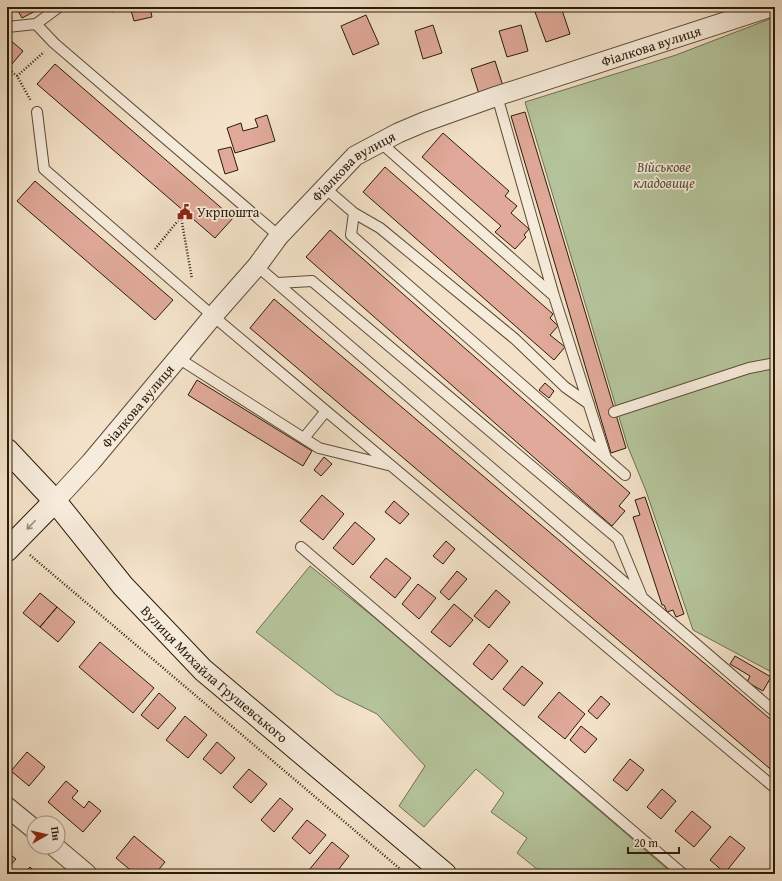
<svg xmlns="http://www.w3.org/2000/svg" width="782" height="881" font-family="'Gentium Book Plus',serif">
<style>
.green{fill:#b5c49b;stroke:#707052}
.building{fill:#e0a999;stroke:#2a1b08}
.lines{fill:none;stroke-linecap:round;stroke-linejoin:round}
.lane-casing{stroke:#5c4d38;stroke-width:12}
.street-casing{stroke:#5c4d38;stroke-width:21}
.secondary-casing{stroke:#2a1b08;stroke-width:24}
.path{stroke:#2a1b08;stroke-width:2.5;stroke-dasharray:1 2;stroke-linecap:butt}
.lane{stroke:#f7ecdc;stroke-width:10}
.street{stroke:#f7ecdc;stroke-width:19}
.secondary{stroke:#f7ecdc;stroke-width:22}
.oneway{stroke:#9b8e7d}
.labels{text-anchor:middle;stroke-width:3.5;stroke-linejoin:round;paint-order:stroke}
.street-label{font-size:14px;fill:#2a1b08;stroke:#f7ecdc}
.park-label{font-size:14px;font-style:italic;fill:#544e34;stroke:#f7ecdc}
.poi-label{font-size:14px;fill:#2a1b08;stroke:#f7ecdc;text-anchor:start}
</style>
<rect width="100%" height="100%" fill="#f3e2c9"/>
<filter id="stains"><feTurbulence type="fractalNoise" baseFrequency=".005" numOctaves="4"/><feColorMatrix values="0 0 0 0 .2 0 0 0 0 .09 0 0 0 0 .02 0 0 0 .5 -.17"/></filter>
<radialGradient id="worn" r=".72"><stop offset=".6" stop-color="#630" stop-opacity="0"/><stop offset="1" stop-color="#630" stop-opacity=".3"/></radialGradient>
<path class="green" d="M 775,17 L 775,674 L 693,630 L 646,491 L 628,447 L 525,102 L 676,55 Z
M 310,566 L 375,618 L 673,874 L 543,874 L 517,853 L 527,838 L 491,812 L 504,793 L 476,769 L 424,827 L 399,806 L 425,766 L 377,714 L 336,694 L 256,632 Z"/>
<path class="building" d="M 16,7 L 43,7 L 22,18 Z
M 110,7 L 129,7 L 112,12 Z
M 130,7 L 150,7 L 152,17 L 134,21 Z
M 550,7 L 561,7 L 570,34 L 546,42 L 535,12 Z
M 366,15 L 379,44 L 353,55 L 341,26 Z
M 433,25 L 442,53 L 423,59 L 415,31 Z
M 521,25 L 528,51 L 507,57 L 499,31 Z
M 9,39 L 23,51 L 12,64 L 7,60 L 7,41 Z
M 495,61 L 503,86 L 479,94 L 471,69 Z
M 55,64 L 233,218 L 215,238 L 37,84 Z
M 525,112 L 626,448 L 611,453 L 511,116 Z
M 267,115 L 275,141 L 235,153 L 227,128 L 241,123 L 243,131 L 258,127 L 255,119 Z
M 443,133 L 509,191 L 505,196 L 517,206 L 511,213 L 529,229 L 524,235 L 526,237 L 515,249 L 495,232 L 501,226 L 422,157 Z
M 231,147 L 238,170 L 225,174 L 218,150 Z
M 385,167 L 553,314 L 550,318 L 558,326 L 550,335 L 565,347 L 554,360 L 363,192 Z
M 35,181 L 173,300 L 155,320 L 17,201 Z
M 330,230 L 630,493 L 619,506 L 625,511 L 612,526 L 306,257 Z
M 274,299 L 775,723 L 775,773 L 250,328 Z
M 197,380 L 312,451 L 303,466 L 188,395 Z
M 545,383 L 554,391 L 549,398 L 539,390 Z
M 324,457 L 332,464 L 321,476 L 314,470 Z
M 322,495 L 344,514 L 323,540 L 300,521 Z
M 645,497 L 684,614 L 676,617 L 673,610 L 667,612 L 664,605 L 662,605 L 633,517 L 640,515 L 635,500 Z
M 394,501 L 409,514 L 400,524 L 385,512 Z
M 355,522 L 375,539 L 353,565 L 333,548 Z
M 446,541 L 455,549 L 443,564 L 433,556 Z
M 386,558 L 411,578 L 395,598 L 370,577 Z
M 457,571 L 467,579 L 449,600 L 440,592 Z
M 418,584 L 436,598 L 419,619 L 402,604 Z
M 496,590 L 510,602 L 489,628 L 474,616 Z
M 40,593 L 57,607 L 40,627 L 23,613 Z
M 454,604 L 473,620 L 450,647 L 431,632 Z
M 57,607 L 75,622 L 58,642 L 40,627 Z
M 100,642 L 154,688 L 133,713 L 79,667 Z
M 489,644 L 508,661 L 492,680 L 473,664 Z
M 735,656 L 771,677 L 763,691 L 747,682 L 750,676 L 730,664 Z
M 522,666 L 543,683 L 524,706 L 503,689 Z
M 559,692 L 585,714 L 565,739 L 538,717 Z
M 159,693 L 176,708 L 158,729 L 141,715 Z
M 601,696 L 610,704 L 597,719 L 588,711 Z
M 185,716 L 207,735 L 188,758 L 166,740 Z
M 581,726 L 597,739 L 585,753 L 570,740 Z
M 217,742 L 235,758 L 221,774 L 203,759 Z
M 27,752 L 45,767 L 29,786 L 11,771 Z
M 630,759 L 644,770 L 627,791 L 613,780 Z
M 249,769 L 267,784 L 251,803 L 233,787 Z
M 66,781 L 78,791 L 72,798 L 84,808 L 89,801 L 101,811 L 83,832 L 48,802 Z
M 662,789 L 676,801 L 661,819 L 647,807 Z
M 280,798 L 293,809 L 274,832 L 261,820 Z
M 692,811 L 711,827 L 694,847 L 675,831 Z
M 307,820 L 326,835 L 310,854 L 292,838 Z
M 134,836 L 165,862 L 155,874 L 135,874 L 116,858 Z
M 730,836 L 745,848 L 725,873 L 710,860 Z
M 332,842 L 349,856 L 335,874 L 314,874 L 309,870 Z
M 7,852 L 16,859 L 7,869 Z
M 30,867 L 37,874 L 24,874 Z"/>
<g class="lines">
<defs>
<path id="lane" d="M 36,24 L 59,7
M 7,27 L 36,24 L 54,43 L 279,236
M 497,96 L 554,296 L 606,458
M 37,112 L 44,169 L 213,316 L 775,788
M 381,143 L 554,296
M 325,188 L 354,213 L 351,235 L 625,475
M 354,213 L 380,228 L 515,339 L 565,387 L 589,404
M 257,266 L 775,712
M 278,283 L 312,281 L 618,539 L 642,597
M 178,358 L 319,448 L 388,465
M 614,412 L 749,368 L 775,363
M 304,438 L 326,411
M 301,547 L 683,874"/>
<g id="street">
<path id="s1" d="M 55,501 L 91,462 L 213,316 L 257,266 L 279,236 L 355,156 L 398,133 L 424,122 L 497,96 L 771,7"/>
<path d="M 7,807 L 34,829"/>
<path d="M 55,847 L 87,874"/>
</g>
<g id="secondary">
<path id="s2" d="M 7,450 L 55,501 L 123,586 L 203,670 L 445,874"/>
<path d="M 7,550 L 55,501"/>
</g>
</defs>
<use href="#lane" class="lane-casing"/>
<use href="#street" class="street-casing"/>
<use href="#secondary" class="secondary-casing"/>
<path class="path" d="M 7,68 L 17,76 L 31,101
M 17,76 L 44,52
M 181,217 L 192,279
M 155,249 L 185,212
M 30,555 L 406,874"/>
<use href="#lane" class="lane"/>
<use href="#street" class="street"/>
<use href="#secondary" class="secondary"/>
</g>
<defs><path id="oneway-shaft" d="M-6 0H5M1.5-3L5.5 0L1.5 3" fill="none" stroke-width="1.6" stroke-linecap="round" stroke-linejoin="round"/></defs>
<use class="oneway" href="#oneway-shaft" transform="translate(31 525) rotate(134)"/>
<defs>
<symbol id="civic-bare" viewBox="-9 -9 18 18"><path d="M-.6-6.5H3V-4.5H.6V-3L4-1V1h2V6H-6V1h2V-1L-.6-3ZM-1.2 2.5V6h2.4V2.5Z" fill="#8f2418" stroke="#f7ecdc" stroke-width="2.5" paint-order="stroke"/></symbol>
</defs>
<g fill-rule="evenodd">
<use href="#civic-bare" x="174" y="201" width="22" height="22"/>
</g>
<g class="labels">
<g class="street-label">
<text dy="5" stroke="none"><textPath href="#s1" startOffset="774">Фіалкова вулиця</textPath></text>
<text dy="5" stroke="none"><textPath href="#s1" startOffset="450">Фіалкова вулиця</textPath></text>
<text dy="5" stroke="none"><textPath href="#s1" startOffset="126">Фіалкова вулиця</textPath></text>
<text dy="5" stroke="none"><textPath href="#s2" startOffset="306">Вулиця Михайла Грушевського</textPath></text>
</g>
<g class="park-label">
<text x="664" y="172">Військове<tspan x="664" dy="16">кладовище</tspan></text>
</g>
<g class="poi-label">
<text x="197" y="217">Укрпошта</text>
</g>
</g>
<rect width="782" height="881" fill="none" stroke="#f3e2c9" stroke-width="24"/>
<rect x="8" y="8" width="766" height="865" fill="none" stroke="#2a1b08" stroke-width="2"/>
<rect x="12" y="12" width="758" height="857" fill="none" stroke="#2a1b08"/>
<g transform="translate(46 835) rotate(82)"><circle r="19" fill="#f7ecdc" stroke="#a59887"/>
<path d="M0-3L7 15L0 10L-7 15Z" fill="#8f2418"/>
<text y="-6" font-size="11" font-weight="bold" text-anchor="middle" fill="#2a1b08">Пн</text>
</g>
<path d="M628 847v6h51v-6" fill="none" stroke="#2a1b08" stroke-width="2"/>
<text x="634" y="847" font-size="12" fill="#2a1b08" stroke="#f7ecdc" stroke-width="3" paint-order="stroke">20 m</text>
<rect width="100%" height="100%" filter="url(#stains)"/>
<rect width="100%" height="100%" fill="url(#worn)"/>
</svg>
